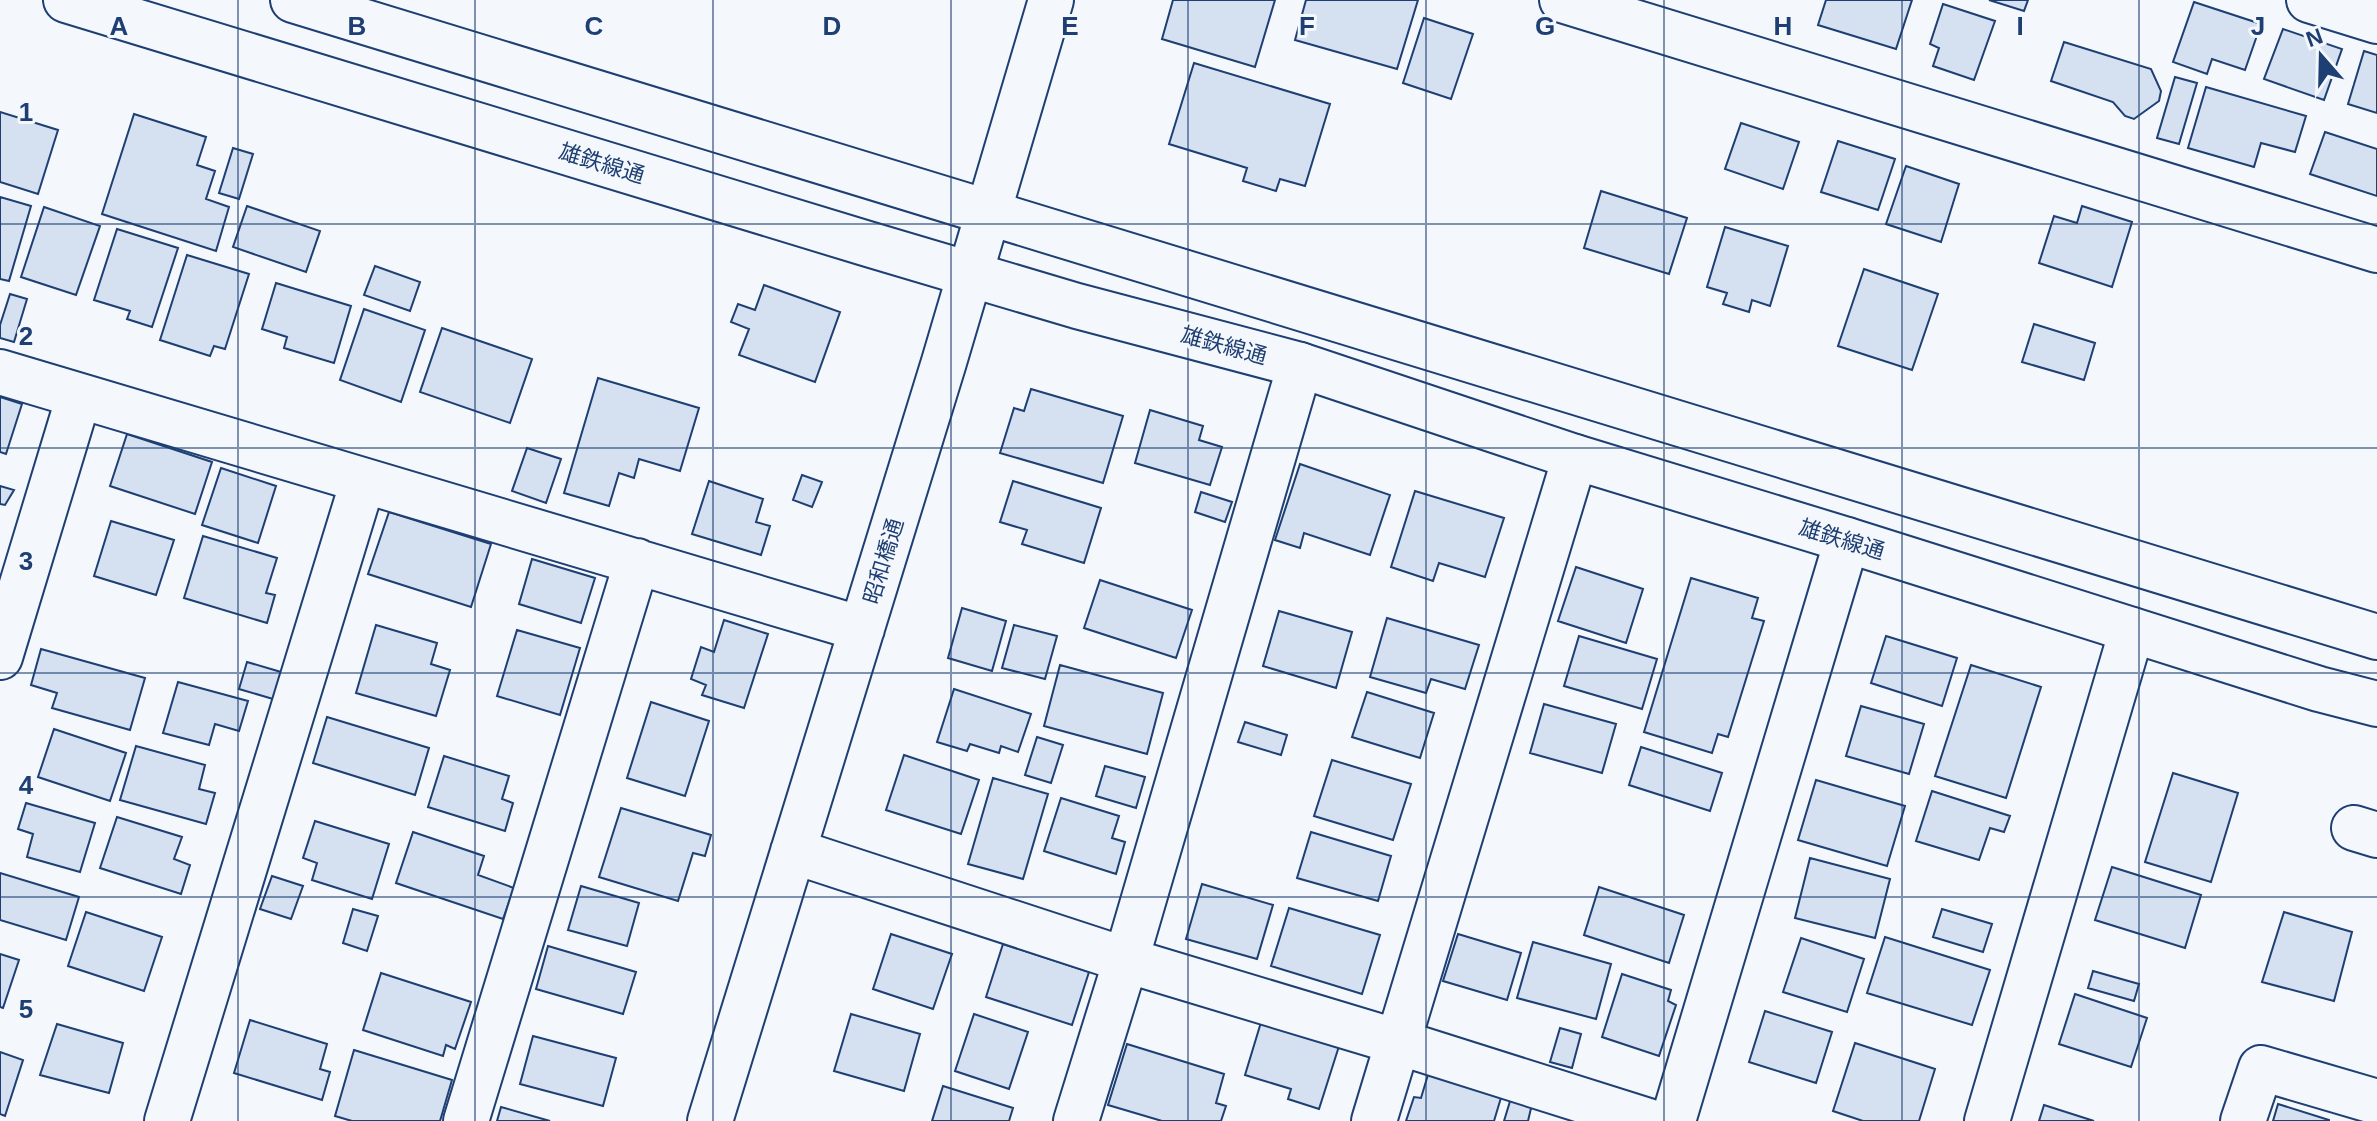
<svg xmlns="http://www.w3.org/2000/svg" width="2377" height="1121" font-family="Arial,'Noto Sans JP',sans-serif">
<style>
.building{fill:#d5e0f0;stroke:#1d3f73;stroke-width:2}
.lines{fill:none;stroke-linecap:round;stroke-linejoin:round}
.minor-casing{stroke:#1d3f73;stroke-width:48}
.major-casing{stroke:#1d3f73;stroke-width:48}
.minor{stroke:#f4f7fb;stroke-width:44}
.major{stroke:#f4f7fb;stroke-width:44}
.grid{fill:none;stroke:#1d3f73;stroke-width:2;stroke-opacity:0.55}
.labels{text-anchor:middle;stroke-width:6;stroke-linejoin:round;paint-order:stroke}
.street-label{font-size:22px;fill:#1d3f73;stroke:#f4f7fb}
.grid-label{font-size:26px;text-anchor:middle;font-weight:bold;fill:#1d3f73;stroke:#f4f7fb;stroke-width:6;stroke-linejoin:round;paint-order:stroke}
</style>
<rect width="100%" height="100%" fill="#f4f7fb"/>
<path class="building" d="M 1173,0 L 1275,0 L 1255,67 L 1162,39 Z
M 1306,0 L 1418,0 L 1397,69 L 1295,40 Z
M 1826,0 L 1912,0 L 1896,49 L 1818,25 Z
M 1989,0 L 2028,0 L 2024,11 Z
M 2194,2 L 2261,24 L 2245,70 L 2212,59 L 2207,74 L 2173,62 Z
M 1943,4 L 1995,21 L 1974,80 L 1933,66 L 1939,48 L 1930,44 Z
M 1424,18 L 1473,34 L 1451,99 L 1403,83 Z
M 2283,29 L 2342,49 L 2324,100 L 2264,79 Z
M 2064,42 L 2151,69 L 2161,91 L 2159,101 L 2134,119 L 2125,116 L 2113,102 L 2051,81 Z
M 2364,51 L 2377,55 L 2377,113 L 2348,104 Z
M 1194,63 L 1330,104 L 1305,186 L 1280,179 L 1276,191 L 1243,181 L 1247,168 L 1169,144 Z
M 2175,77 L 2197,83 L 2179,144 L 2157,138 Z
M 2206,87 L 2306,116 L 2295,152 L 2261,143 L 2254,167 L 2188,148 Z
M 0,112 L 58,130 L 38,194 L 0,182 Z
M 134,114 L 206,137 L 197,165 L 215,171 L 206,199 L 229,207 L 216,251 L 102,214 Z
M 1741,123 L 1799,142 L 1783,189 L 1725,169 Z
M 2325,132 L 2377,149 L 2377,196 L 2310,174 Z
M 1838,141 L 1895,159 L 1878,210 L 1821,192 Z
M 233,148 L 253,154 L 239,199 L 219,193 Z
M 1906,166 L 1959,184 L 1941,242 L 1886,224 Z
M 1601,191 L 1687,218 L 1669,274 L 1584,248 Z
M 0,197 L 31,206 L 9,281 L 0,279 Z
M 247,206 L 320,231 L 306,272 L 233,247 Z
M 2082,206 L 2132,222 L 2112,287 L 2039,263 L 2054,216 L 2077,223 Z
M 44,207 L 100,226 L 76,295 L 21,277 Z
M 1725,227 L 1788,246 L 1770,306 L 1752,300 L 1749,312 L 1723,304 L 1727,293 L 1707,287 Z
M 117,229 L 178,248 L 152,327 L 127,319 L 130,311 L 94,300 Z
M 187,255 L 249,274 L 225,349 L 214,346 L 210,356 L 160,340 Z
M 375,266 L 420,282 L 410,311 L 364,295 Z
M 1864,269 L 1938,294 L 1912,370 L 1838,346 Z
M 276,283 L 351,306 L 334,363 L 284,348 L 287,337 L 262,329 Z
M 764,285 L 840,312 L 815,382 L 739,355 L 749,329 L 731,322 L 738,304 L 755,310 Z
M 10,294 L 27,299 L 14,342 L 0,338 L 0,325 Z
M 364,309 L 425,330 L 401,402 L 340,380 Z
M 2034,324 L 2095,343 L 2084,380 L 2022,362 Z
M 442,328 L 532,359 L 510,423 L 420,392 Z
M 598,378 L 699,408 L 680,471 L 639,459 L 634,478 L 619,473 L 609,506 L 564,493 Z
M 1031,389 L 1123,416 L 1103,483 L 1000,453 L 1014,408 L 1024,411 Z
M 0,397 L 22,404 L 6,454 L 0,452 Z
M 1150,410 L 1203,426 L 1199,440 L 1222,447 L 1210,485 L 1135,463 Z
M 127,434 L 212,462 L 195,514 L 110,486 Z
M 527,448 L 561,459 L 546,503 L 512,491 Z
M 1300,464 L 1390,495 L 1370,555 L 1304,533 L 1300,548 L 1275,540 Z
M 221,468 L 276,486 L 258,543 L 202,525 Z
M 802,475 L 822,482 L 812,507 L 793,500 Z
M 709,481 L 763,499 L 756,522 L 770,526 L 761,555 L 692,534 Z
M 1013,481 L 1101,508 L 1084,563 L 1022,544 L 1027,530 L 1000,522 Z
M 0,486 L 14,490 L 5,505 L 0,504 Z
M 1415,491 L 1504,518 L 1485,577 L 1439,563 L 1433,581 L 1391,567 Z
M 1201,492 L 1232,502 L 1225,522 L 1195,512 Z
M 389,512 L 491,544 L 471,607 L 368,574 Z
M 111,521 L 174,540 L 156,595 L 94,576 Z
M 203,536 L 277,558 L 266,593 L 275,595 L 267,623 L 184,598 Z
M 532,559 L 595,578 L 581,623 L 519,604 Z
M 1576,567 L 1643,589 L 1626,643 L 1558,621 Z
M 1691,578 L 1758,598 L 1752,618 L 1764,621 L 1728,737 L 1718,734 L 1712,753 L 1644,732 Z
M 1100,580 L 1192,610 L 1176,658 L 1084,628 Z
M 962,608 L 1006,621 L 992,671 L 948,658 Z
M 1279,611 L 1352,632 L 1336,688 L 1263,666 Z
M 1387,618 L 1479,645 L 1465,689 L 1431,679 L 1426,693 L 1370,677 Z
M 724,620 L 768,634 L 744,708 L 702,695 L 706,685 L 691,679 L 701,647 L 714,652 Z
M 376,625 L 437,643 L 431,664 L 450,670 L 436,716 L 356,693 Z
M 1014,625 L 1057,636 L 1045,679 L 1002,668 Z
M 517,630 L 580,648 L 560,715 L 497,696 Z
M 1579,636 L 1657,659 L 1642,709 L 1564,686 Z
M 1886,636 L 1957,658 L 1942,706 L 1871,683 Z
M 41,649 L 145,678 L 130,730 L 52,708 L 57,693 L 31,685 Z
M 247,662 L 281,672 L 273,699 L 239,689 Z
M 1060,665 L 1163,693 L 1147,754 L 1044,726 Z
M 1971,665 L 2041,687 L 2006,798 L 1935,776 Z
M 178,682 L 248,701 L 239,731 L 215,724 L 209,745 L 163,733 Z
M 954,689 L 1031,714 L 1018,752 L 1001,746 L 999,753 L 970,744 L 967,751 L 937,742 Z
M 1367,692 L 1434,713 L 1420,758 L 1352,737 Z
M 651,702 L 709,721 L 685,796 L 627,778 Z
M 1544,704 L 1616,724 L 1602,773 L 1530,753 Z
M 1861,706 L 1924,724 L 1909,774 L 1846,756 Z
M 327,717 L 429,748 L 415,795 L 313,763 Z
M 1245,722 L 1287,735 L 1281,755 L 1238,742 Z
M 54,729 L 126,753 L 110,801 L 38,777 Z
M 1037,737 L 1063,745 L 1051,783 L 1025,775 Z
M 136,746 L 205,765 L 199,789 L 215,793 L 206,824 L 120,800 Z
M 1641,747 L 1722,773 L 1710,811 L 1629,785 Z
M 904,755 L 979,780 L 961,834 L 886,810 Z
M 444,756 L 509,776 L 502,799 L 513,803 L 505,831 L 428,807 Z
M 1332,760 L 1411,784 L 1393,840 L 1314,816 Z
M 1105,766 L 1145,777 L 1136,808 L 1096,796 Z
M 2173,773 L 2238,793 L 2211,882 L 2145,862 Z
M 993,778 L 1048,794 L 1023,879 L 968,864 Z
M 1816,780 L 1905,806 L 1887,866 L 1798,840 Z
M 1932,791 L 2010,816 L 2004,832 L 1990,828 L 1979,860 L 1916,841 Z
M 1061,798 L 1119,816 L 1112,838 L 1125,842 L 1116,874 L 1044,851 Z
M 26,803 L 95,823 L 80,872 L 27,857 L 33,834 L 18,829 Z
M 621,808 L 711,835 L 705,856 L 693,853 L 678,901 L 599,877 Z
M 117,817 L 182,837 L 174,859 L 190,865 L 181,894 L 100,868 Z
M 315,821 L 389,844 L 372,899 L 312,880 L 317,863 L 303,858 Z
M 413,832 L 484,856 L 478,875 L 514,888 L 503,919 L 396,883 Z
M 1311,832 L 1391,856 L 1378,901 L 1297,878 Z
M 1810,858 L 1890,879 L 1875,938 L 1795,918 Z
M 2112,867 L 2201,895 L 2185,948 L 2095,920 Z
M 0,873 L 79,897 L 66,940 L 0,920 Z
M 272,876 L 303,886 L 291,919 L 260,909 Z
M 1202,884 L 1273,905 L 1257,959 L 1186,939 Z
M 581,886 L 639,903 L 627,946 L 568,930 Z
M 1599,887 L 1684,915 L 1669,963 L 1584,935 Z
M 1289,908 L 1380,935 L 1362,994 L 1271,966 Z
M 353,909 L 378,916 L 367,951 L 343,943 Z
M 1942,909 L 1992,924 L 1983,952 L 1933,937 Z
M 86,912 L 162,937 L 144,991 L 68,966 Z
M 2284,912 L 2352,932 L 2334,1001 L 2262,982 Z
M 891,934 L 952,954 L 933,1009 L 873,989 Z
M 1458,934 L 1521,953 L 1507,1000 L 1443,981 Z
M 1885,937 L 1990,970 L 1972,1025 L 1867,993 Z
M 1801,938 L 1864,959 L 1847,1012 L 1783,992 Z
M 1533,942 L 1611,964 L 1596,1019 L 1517,998 Z
M 1003,944 L 1089,972 L 1072,1025 L 986,997 Z
M 548,946 L 636,972 L 623,1014 L 536,989 Z
M 0,954 L 19,960 L 3,1008 L 0,1007 Z
M 2093,971 L 2139,984 L 2134,1001 L 2088,988 Z
M 381,973 L 471,1002 L 455,1049 L 446,1045 L 443,1056 L 363,1030 Z
M 1622,974 L 1671,990 L 1668,1001 L 1676,1005 L 1659,1056 L 1602,1037 Z
M 2075,994 L 2147,1018 L 2131,1067 L 2059,1044 Z
M 1765,1011 L 1832,1032 L 1816,1083 L 1749,1062 Z
M 851,1014 L 920,1034 L 904,1091 L 834,1071 Z
M 974,1014 L 1028,1032 L 1009,1089 L 955,1071 Z
M 1262,1019 L 1340,1043 L 1319,1109 L 1288,1099 L 1291,1089 L 1245,1075 Z
M 250,1020 L 327,1044 L 320,1069 L 330,1072 L 322,1100 L 234,1073 Z
M 57,1024 L 123,1043 L 109,1093 L 40,1075 Z
M 1560,1028 L 1581,1034 L 1572,1068 L 1550,1062 Z
M 533,1036 L 616,1058 L 603,1106 L 520,1084 Z
M 1855,1043 L 1935,1069 L 1919,1121 L 1863,1121 L 1833,1111 Z
M 1127,1044 L 1224,1074 L 1216,1103 L 1226,1106 L 1221,1121 L 1162,1121 L 1108,1105 Z
M 354,1050 L 452,1080 L 440,1121 L 352,1121 L 335,1116 Z
M 0,1052 L 23,1060 L 5,1116 L 0,1114 Z
M 1430,1068 L 1503,1091 L 1494,1121 L 1406,1121 L 1414,1097 L 1421,1098 Z
M 943,1086 L 1013,1108 L 1009,1121 L 932,1121 Z
M 1511,1098 L 1532,1104 L 1528,1121 L 1504,1121 Z
M 2278,1104 L 2329,1120 L 2329,1121 L 2273,1121 Z
M 2044,1105 L 2094,1121 L 2039,1121 Z
M 501,1107 L 550,1121 L 497,1121 Z"/>
<g class="lines">
<defs>
<path id="minor" d="M 1562,0 L 2377,250
M 2309,0 L 2377,21
M 0,372 L 862,629
M 0,657 L 79,396
M 2354,828 L 2377,835
M 793,851 L 1126,960 L 1398,1042 L 1648,1121
M 167,1121 L 363,481
M 466,1121 L 637,561
M 710,1121 L 944,362 L 1051,0
M 1076,1121 L 1126,960 L 1300,365
M 1374,1121 L 1575,457
M 1673,1121 L 1847,540
M 1987,1121 L 2132,630
M 2243,1121 L 2261,1068 L 2377,1102"/>
<path id="major" d="M 66,0 L 868,244 L 1077,306 L 1300,365 L 1575,457 L 1847,540 L 2319,689 L 2377,704
M 293,0 L 2377,637"/>
</defs>
<use href="#minor" class="minor-casing"/>
<use href="#major" class="major-casing"/>
<use href="#minor" class="minor"/>
<use href="#major" class="major"/>
</g>
<path class="grid" d="M 238,0 L 238,1121M 475,0 L 475,1121M 713,0 L 713,1121M 951,0 L 951,1121M 1188,0 L 1188,1121M 1426,0 L 1426,1121M 1664,0 L 1664,1121M 1902,0 L 1902,1121M 2139,0 L 2139,1121M 0,224 L 2377,224M 0,448 L 2377,448M 0,673 L 2377,673M 0,897 L 2377,897"/>
<g class="labels">
<g class="street-label">
<text transform="translate(602 163) rotate(17)" y="8">雄鉄線通</text>
<text transform="translate(1224 345) rotate(15)" y="8">雄鉄線通</text>
<text transform="translate(1842 539) rotate(17)" y="8">雄鉄線通</text>
<text transform="translate(883 561) rotate(-73)" y="8">昭和橋通</text>
</g>
</g>
<g class="grid-label">
<text x="119" y="35">A</text>
<text x="357" y="35">B</text>
<text x="594" y="35">C</text>
<text x="832" y="35">D</text>
<text x="1070" y="35">E</text>
<text x="1307" y="35">F</text>
<text x="1545" y="35">G</text>
<text x="1783" y="35">H</text>
<text x="2020" y="35">I</text>
<text x="2258" y="35">J</text>
<text x="26" y="121">1</text>
<text x="26" y="345">2</text>
<text x="26" y="570">3</text>
<text x="26" y="794">4</text>
<text x="26" y="1018">5</text>
</g>
<g transform="translate(2321 56) rotate(340)" stroke="#f4f7fb" stroke-width="6" paint-order="stroke">
<path d="M0-6L14 30L0 20L-14 30Z" fill="#1d3f73"/>
<text y="-12" font-size="22" font-weight="bold" text-anchor="middle" fill="#1d3f73">N</text>
</g>
</svg>
